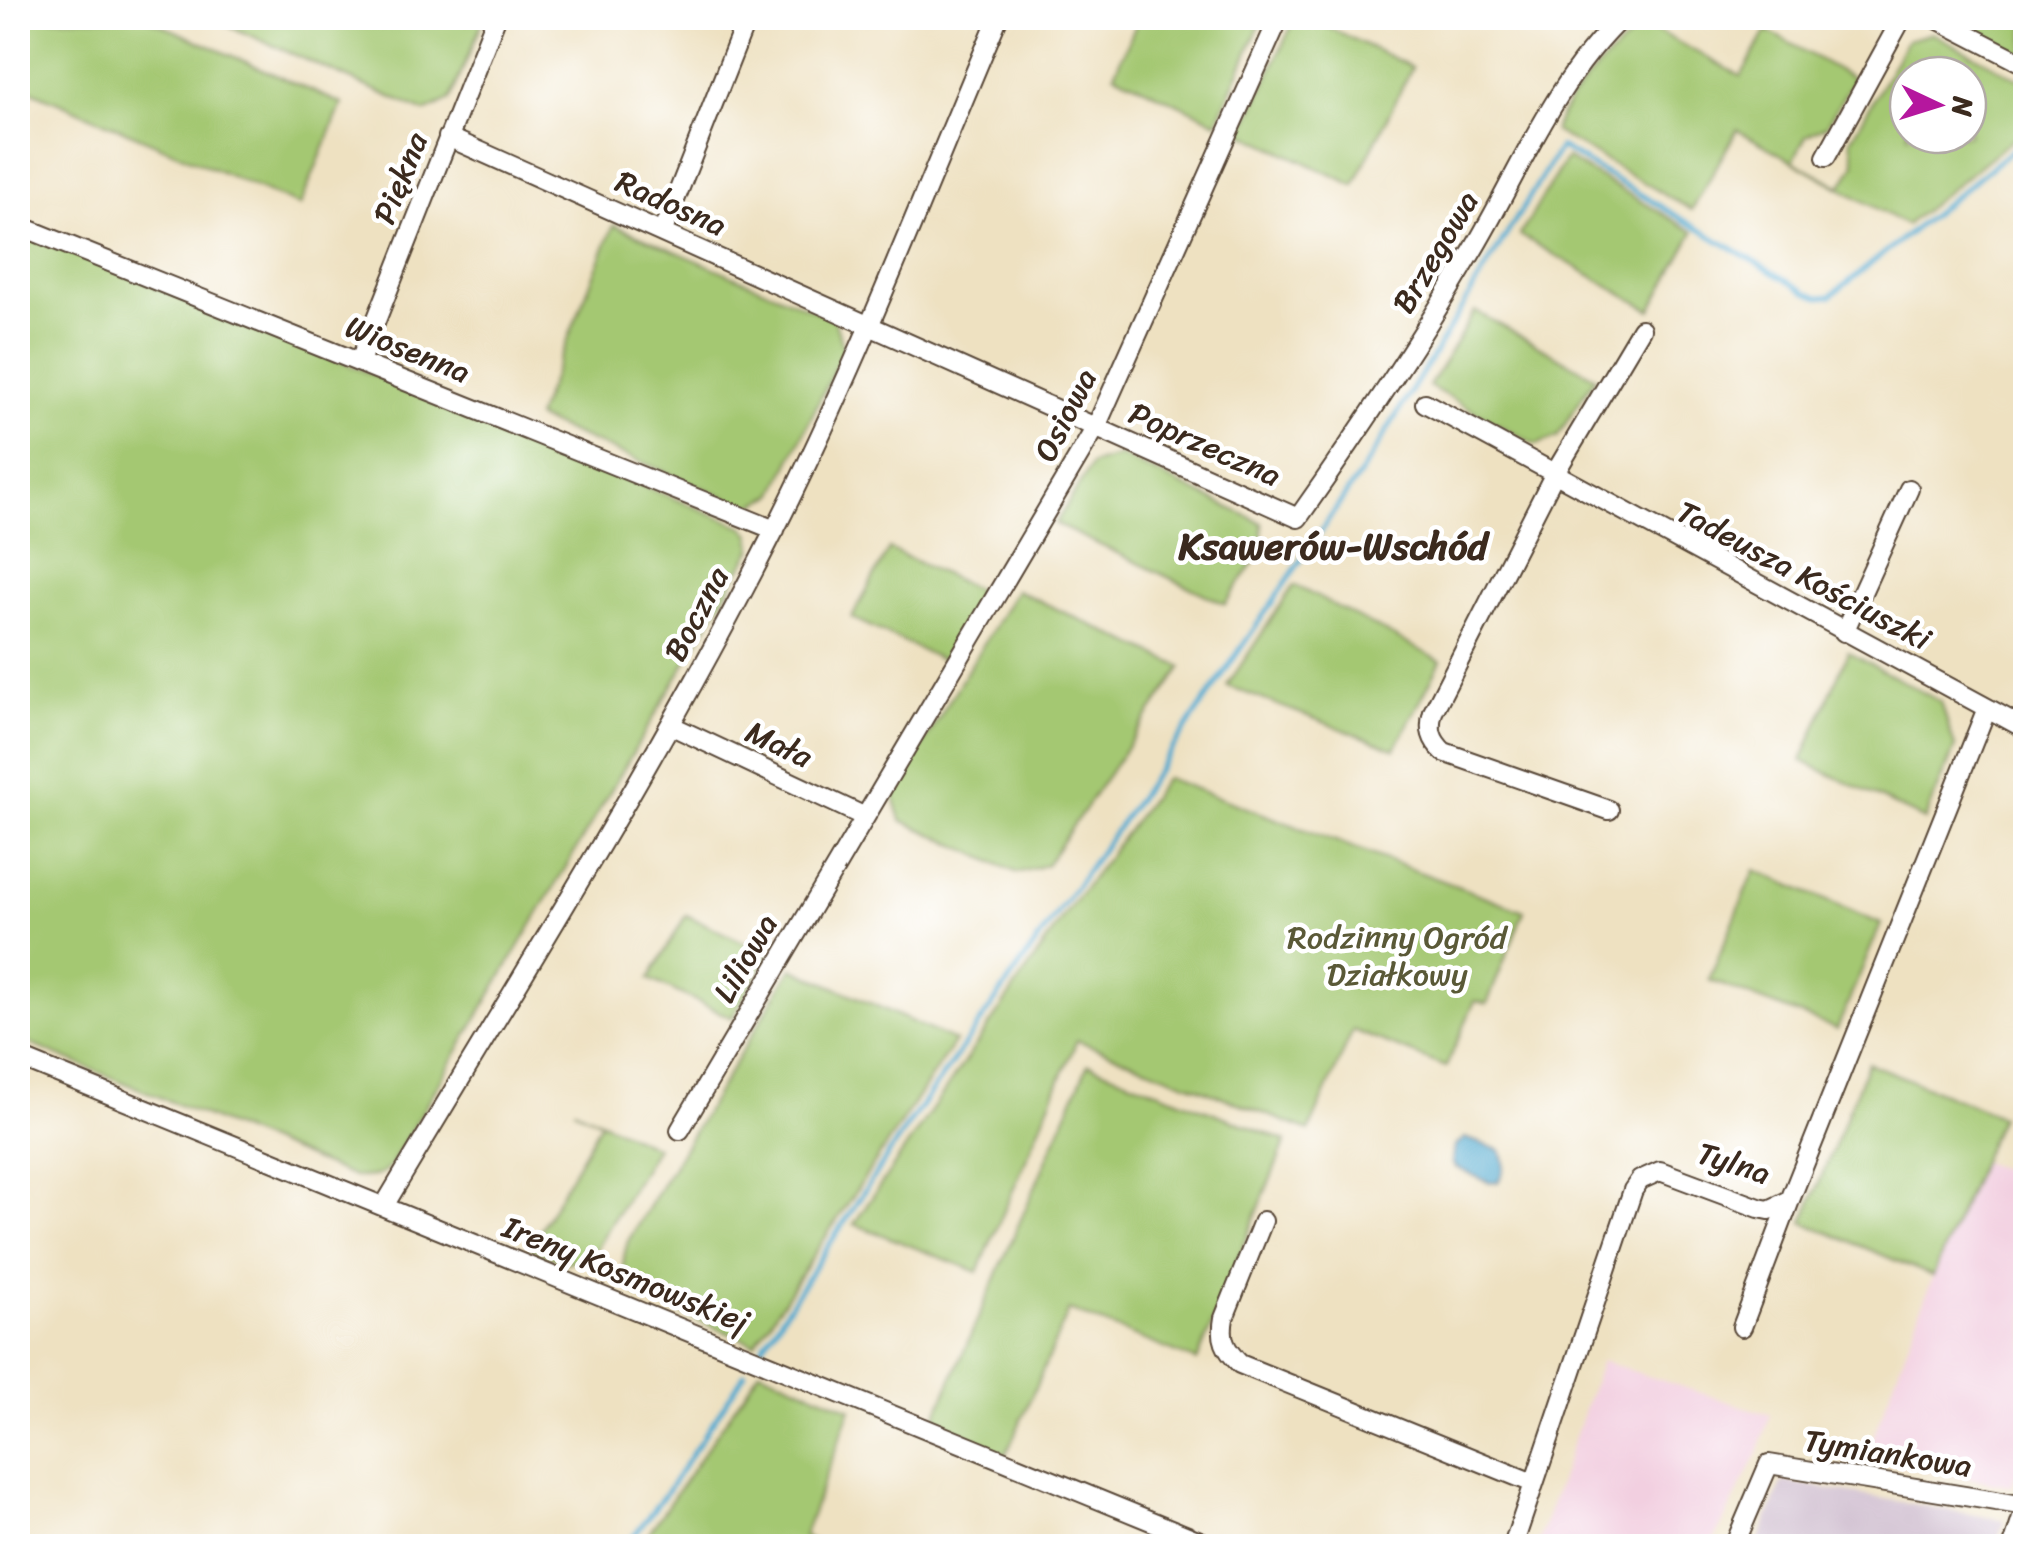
<svg xmlns="http://www.w3.org/2000/svg" width="2043" height="1564" font-family="Sriracha,sans-serif">
<style>
.built{fill:#f2cfe0}
.industrial{fill:#cfbdcf}
.green{fill:#a4c872;stroke:#707948;stroke-width:2.5;fill-rule:evenodd}
.water{fill:#53aacf;stroke:#476a76;stroke-width:2.5}
.lines{fill:none;stroke-linecap:round;stroke-linejoin:round}
.stream{stroke:#53aacf;stroke-width:5}
.street-casing{stroke:#564536;stroke-width:22}
.street{stroke:#fff;stroke-width:18}
.labels{text-anchor:middle;stroke-width:9;stroke-linejoin:round;paint-order:stroke}
.street-label{font-size:32px;fill:#3b2a1e;stroke:#fff}
.park-label{font-size:32px;fill:#5a5937;stroke:#fff}
.quarter-label{font-size:38px;font-weight:bold;fill:#3b2a1e;stroke:#fff}
</style>
<rect width="100%" height="100%" fill="#fff"/>
<filter id="ink" filterUnits="userSpaceOnUse"><feTurbulence type="fractalNoise" baseFrequency=".01" numOctaves="2"/><feDisplacementMap in="SourceGraphic" scale="20" xChannelSelector="R" yChannelSelector="G"/><feConvolveMatrix kernelMatrix="1 2 1 2 8 2 1 2 1" color-interpolation-filters="sRGB"/></filter>
<filter id="wash" filterUnits="userSpaceOnUse"><feTurbulence type="fractalNoise" baseFrequency=".0048" numOctaves="4" result="noise"/><feDisplacementMap in="SourceGraphic" scale="40" xChannelSelector="R" yChannelSelector="G"/><feGaussianBlur stdDeviation="2.25" result="paint"/><feColorMatrix in="noise" values="0 0 0 0 0 0 0 0 0 0 0 0 0 0 0 0 0 1.4 0 .05"/><feComposite in="paint" operator="in"/></filter>
<g filter="url(#wash)">
<rect width="100%" height="100%" fill="#eee1c1"/>
<path class="built" d="M 1982,1162 L 2025,1177 L 2026,1445 L 2012,1486 L 1865,1459 L 1933,1276 Z
M 1601,1361 L 1770,1415 L 1758,1453 L 1711,1546 L 1537,1546 Z"/>
<path class="industrial" d="M 1783,1481 L 2004,1520 L 1996,1546 L 1756,1546 Z"/>
<path class="green" d="M 18,18 L 146,18 L 342,104 L 300,206 L 18,85 Z
M 211,18 L 484,18 L 450,100 L 425,112 Z
M 1139,18 L 1263,18 L 1217,122 L 1114,74 Z
M 1295,18 L 1309,18 L 1412,67 L 1354,185 L 1242,133 Z
M 1774,18 L 1768,31 L 1854,79 L 1826,126 L 1806,136 L 1793,161 L 1841,187 L 1855,164 L 1851,140 L 1907,40 L 1932,33 L 2025,82 L 2025,129 L 1906,225 L 1737,130 L 1692,210 L 1554,131 C 1568,89 1613,54 1644,24 L 1741,76 ZM 1908,75 L 1968,75 L 1968,135 L 1908,135 Z
M 1950,18 L 2025,18 L 2025,56 Z
M 1566,158 L 1694,232 L 1651,310 L 1520,235 Z
M 614,225 L 834,319 L 844,349 L 774,495 L 749,507 L 536,418 Z
M 18,229 L 744,527 L 751,534 L 753,548 L 391,1165 C 381,1178 370,1177 354,1177 L 18,1039 Z
M 1475,311 L 1595,377 L 1557,437 L 1536,445 L 1429,386 Z
M 1120,456 L 1262,523 L 1262,550 L 1225,604 L 1055,524 L 1092,464 Z
M 889,549 L 982,592 L 942,660 L 852,618 Z
M 1294,585 L 1441,661 L 1395,749 L 1227,686 Z
M 1016,590 L 1182,667 L 1046,865 L 1017,873 L 901,820 L 893,794 Z
M 1848,652 L 1941,702 L 1955,747 L 1925,820 L 1802,761 Z
M 1166,778 L 1524,911 L 1487,1004 L 1475,1001 L 1446,1067 L 1353,1030 L 1309,1131 L 1077,1040 L 978,1272 L 854,1224 L 1066,913 Z
M 1755,870 L 1881,924 L 1837,1029 L 1709,980 Z
M 686,915 L 769,954 L 732,1018 L 649,979 Z
M 792,968 L 955,1041 L 755,1344 L 637,1296 C 620,1278 621,1263 628,1241 Z
M 1868,1063 L 2000,1116 L 1933,1276 L 1803,1222 Z
M 1088,1064 L 1286,1141 L 1197,1361 L 1069,1310 L 1006,1455 L 932,1425 Z
M 574,1109 L 656,1147 L 594,1253 L 566,1263 L 530,1248 L 601,1122 Z
M 760,1370 L 851,1409 L 803,1537 L 827,1546 L 640,1546 Z"/>
<path class="water" d="M 1465,1138 L 1500,1150 C 1507,1162 1505,1170 1498,1182 L 1490,1183 L 1455,1167 L 1452,1162 L 1455,1146 Z"/>
<g class="lines">
<path class="stream" d="M 762,1347 L 906,1128 L 1155,774 L 1368,462 L 1560,147 L 1806,292 L 1819,297 L 1831,296 L 2026,139
M 626,1546 L 668,1490 L 745,1373"/>
</g>
</g>
<g filter="url(#ink)">
<g class="lines">
<defs>
<path id="street" d="M 1935,18 L 2026,65
M 448,137 L 1298,518 C 1358,433 1417,345 1470,255 C 1519,174 1552,84 1621,18
M 1826,157 L 1902,18
M 18,225 L 775,530
M 662,233 L 747,18
M 360,361 L 496,18
M 1425,403 L 2026,729
M 1844,632 L 1909,489
M 670,725 L 863,816
M 1609,810 L 1444,752 C 1431,740 1428,729 1433,712 L 1555,473 L 1641,329
M 18,1057 L 1212,1546
M 680,1130 L 1096,427 L 1279,18
M 384,1206 C 517,983 657,763 774,531 C 858,365 925,189 998,18
M 1263,1221 L 1224,1318 C 1220,1339 1225,1349 1240,1364 L 1533,1483
M 1742,1327 L 1790,1200
M 1513,1546 L 1633,1190 L 1640,1180 L 1660,1171 L 1759,1208 L 1769,1210 L 1790,1200 L 1987,708
M 1734,1546 L 1769,1464 L 2026,1506
M 2013,1546 L 2026,1506"/>
</defs>
<use href="#street" class="street-casing"/>
<use href="#street" class="street"/>
</g>
</g>
<g class="labels">
<g class="street-label">
<text transform="translate(400 178) rotate(-68)" y="11">Piękna</text>
<text transform="translate(671 203) rotate(24)" y="11">Radosna</text>
<text transform="translate(1435 252) rotate(-59)" y="11">Brzegowa</text>
<text transform="translate(408 349) rotate(22)" y="11">Wiosenna</text>
<text transform="translate(1065 415) rotate(-63)" y="11">Osiowa</text>
<text transform="translate(1205 444) rotate(24)" y="11">Poprzeczna</text>
<text transform="translate(1804 575) rotate(28)" y="11">Tadeusza Kościuszki</text>
<text transform="translate(696 614) rotate(-62)" y="11">Boczna</text>
<text transform="translate(779 744) rotate(25)" y="11">Mała</text>
<text transform="translate(745 958) rotate(-60)" y="11">Liliowa</text>
<text transform="translate(1734 1163) rotate(18)" y="11">Tylna</text>
<text transform="translate(626 1274) rotate(22)" y="11">Ireny Kosmowskiej</text>
<text transform="translate(1888 1453) rotate(9)" y="11">Tymiankowa</text>
</g>
<g class="park-label">
<text x="1397" y="948">Rodzinny Ogród<tspan x="1397" dy="37">Działkowy</tspan></text>
</g>
<g class="quarter-label">
<text x="1333" y="559">Ksawerów-Wschód</text>
</g>
</g>
<rect width="2043" height="1564" fill="none" stroke="#fff" stroke-width="60"/>
<g transform="translate(1938 105) rotate(94)"><circle r="48" fill="#ffffff" stroke="#b1aaa5" stroke-width="2.5"/>
<path d="M0-8L18 38L0 25L-18 38Z" fill="#b5179e"/>
<text y="-15" font-size="28" font-weight="bold" text-anchor="middle" fill="#3b2a1e">N</text>
</g>
</svg>
